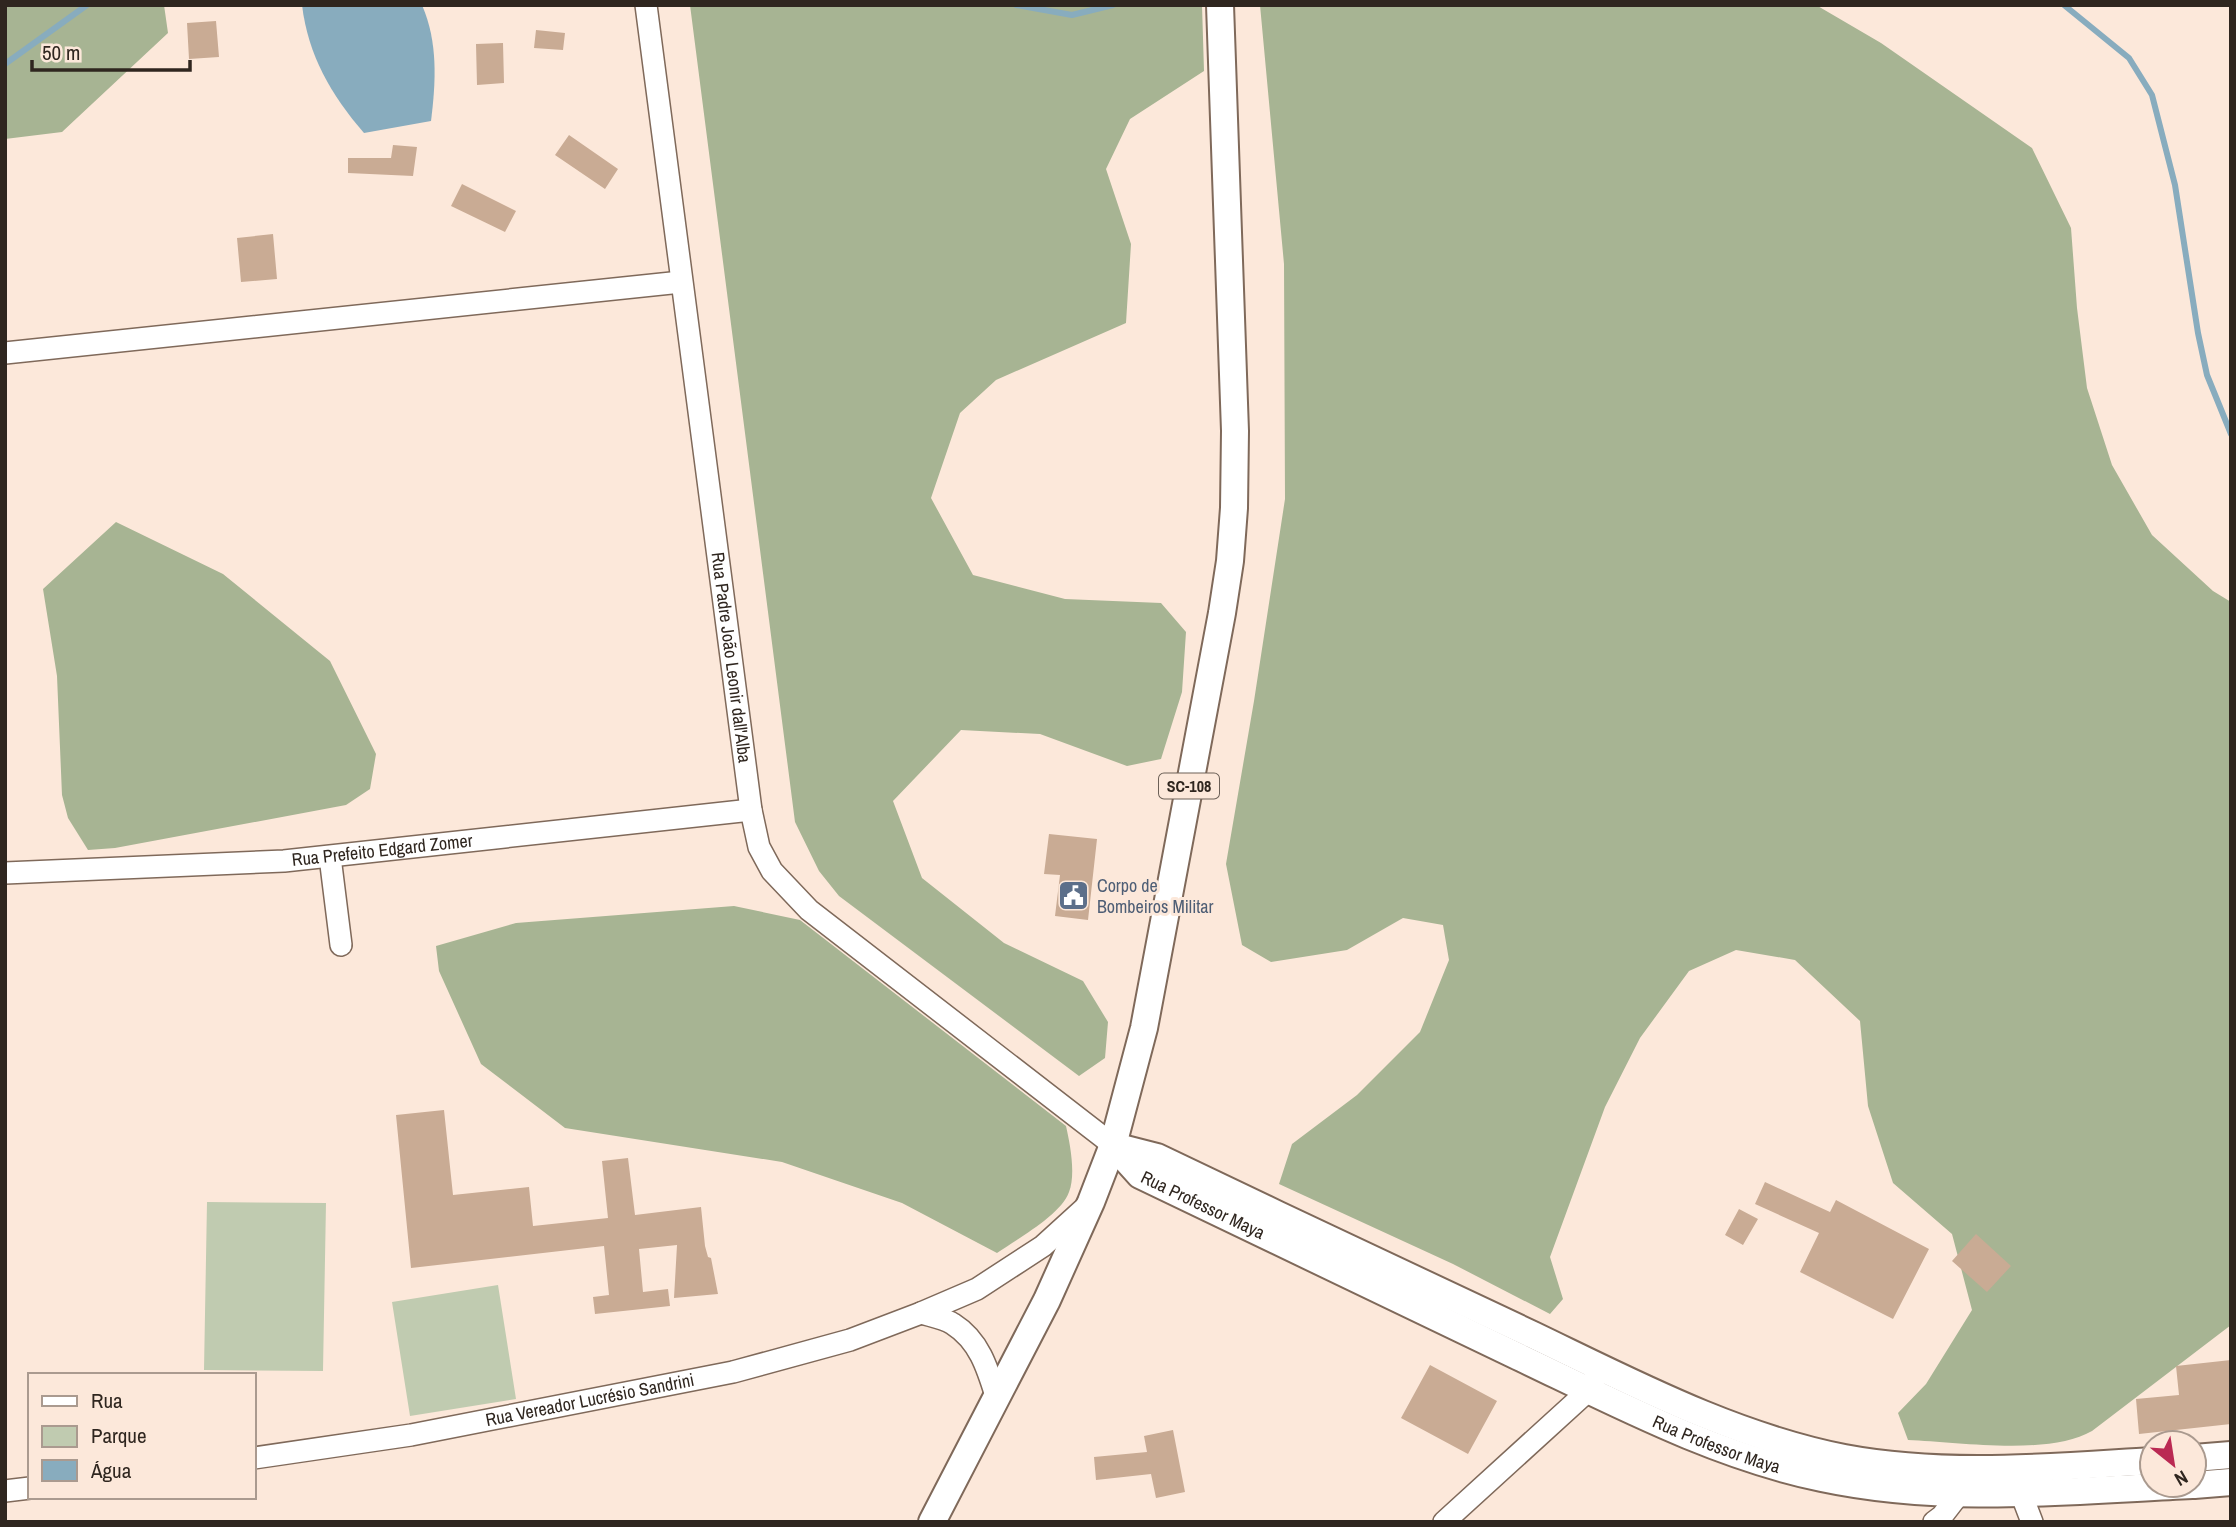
<svg xmlns="http://www.w3.org/2000/svg" width="2236" height="1527" font-family="'Archivo Narrow',sans-serif">
<style>
.green{fill:#c0cbb0}
.forest{fill:#a7b493}
.water{fill:#88acbe}
.lines{fill:none;stroke-linecap:round;stroke-linejoin:round}
.stream{stroke:#88acbe;stroke-width:6}
.building{fill:#c9ab94}
.minor-casing{stroke:#7f695a;stroke-width:24}
.major-casing{stroke:#7f695a;stroke-width:30}
.minor{stroke:#fff;stroke-width:21}
.major{stroke:#fff;stroke-width:26}
.labels{text-anchor:middle;stroke-width:6;stroke-linejoin:round;paint-order:stroke}
.shield{fill:#fce8da;stroke:#6c6057;stroke-width:2}
.shield-label{font-size:16px;font-weight:bold;fill:#2f261f}
.street-label{font-size:18px;fill:#2f261f;stroke:#fce8da}
.service-label{font-size:18px;fill:#4e5e75;stroke:#fce8da;text-anchor:start}
</style>
<rect width="100%" height="100%" fill="#fce8da"/>
<path class="green" d="M 207,1202 L 326,1203 L 323,1371 L 204,1370 Z
M 498,1285 L 516,1399 L 410,1416 L 392,1302 Z"/>
<path class="forest" d="M 5,5 L 164,5 L 168,33 L 62,132 L 5,139 Z
M 690,5 L 1202,5 L 1204,71 L 1130,119 L 1106,169 L 1131,244 L 1126,323 L 996,380 L 960,413 L 931,498 L 973,575 L 1065,599 L 1161,603 L 1186,632 L 1182,692 L 1161,759 L 1127,766 L 1040,734 L 961,730 L 893,801 L 922,878 L 1004,943 L 1083,981 L 1108,1022 L 1105,1058 L 1079,1076 L 839,896 L 819,871 L 795,822 Z
M 1260,5 L 1816,5 L 1881,43 L 2032,148 L 2071,228 L 2077,308 L 2087,388 L 2112,465 L 2152,535 L 2213,591 L 2231,602 L 2231,1325 L 2092,1431 C 2049,1456 1958,1442 1908,1440 L 1898,1413 L 1926,1384 L 1972,1310 L 1952,1234 L 1893,1183 L 1868,1106 L 1860,1021 L 1795,960 L 1736,950 L 1689,971 L 1640,1038 L 1605,1107 L 1550,1257 L 1563,1299 L 1550,1314 L 1453,1264 L 1279,1184 L 1292,1144 L 1357,1095 L 1420,1032 L 1449,960 L 1443,925 L 1403,918 L 1347,950 L 1271,962 L 1242,945 L 1226,864 L 1254,701 L 1285,499 L 1284,264 Z
M 116,522 L 223,574 L 330,661 L 376,754 L 370,789 L 346,805 L 115,848 L 88,850 L 68,818 L 62,795 L 57,676 L 43,589 Z
M 734,906 L 800,920 L 1066,1126 C 1070,1144 1076,1174 1069,1192 C 1061,1215 1017,1239 997,1253 L 902,1203 L 782,1162 L 565,1128 L 481,1064 L 439,971 L 436,946 L 516,923 Z"/>
<path class="water" d="M 302,5 L 422,5 C 438,42 436,81 431,121 L 364,133 C 331,95 308,55 302,5 Z"/>
<g class="lines">
<path class="stream" d="M 1016,5 L 1072,15 L 1113,5
M 2064,5 L 2129,58 L 2152,95 L 2175,185 L 2198,333 L 2207,375 L 2231,434
M 5,64 L 87,5"/>
</g>
<path class="building" d="M 216,21 L 219,57 L 189,59 L 187,23 Z
M 536,30 L 565,33 L 563,50 L 534,48 Z
M 503,43 L 504,83 L 477,85 L 476,44 Z
M 569,135 L 618,169 L 605,189 L 555,155 Z
M 393,145 L 417,147 L 413,176 L 348,173 L 348,158 L 391,158 Z
M 462,184 L 516,211 L 505,232 L 451,206 Z
M 273,234 L 277,279 L 241,282 L 237,238 Z
M 1049,834 L 1097,839 L 1088,920 L 1055,916 L 1060,875 L 1044,874 Z
M 444,1110 L 453,1195 L 529,1187 L 533,1226 L 608,1218 L 602,1161 L 628,1158 L 635,1215 L 701,1207 L 705,1246 L 708,1257 L 711,1258 L 718,1294 L 674,1298 L 677,1245 L 639,1249 L 643,1292 L 668,1289 L 670,1306 L 595,1314 L 593,1297 L 609,1295 L 604,1246 L 411,1268 L 396,1115 Z
M 1765,1182 L 1830,1212 L 1836,1200 L 1929,1249 L 1893,1319 L 1800,1272 L 1819,1233 L 1755,1204 Z
M 1739,1209 L 1758,1219 L 1743,1245 L 1725,1235 Z
M 1976,1234 L 2011,1266 L 1987,1292 L 1952,1261 Z
M 2231,1360 L 2231,1424 L 2139,1434 L 2136,1399 L 2179,1395 L 2176,1366 Z
M 1430,1365 L 1497,1401 L 1468,1454 L 1401,1418 Z
M 1173,1430 L 1185,1492 L 1156,1498 L 1151,1474 L 1096,1480 L 1094,1457 L 1147,1452 L 1144,1436 Z"/>
<g class="lines">
<defs>
<g id="minor">
<path id="s1" d="M 646,5 L 751,810 L 759,847 L 772,871 L 809,910 L 1113,1145"/>
<path d="M 5,353 L 681,282"/>
<path d="M 330,857 L 341,945"/>
<path id="s2" d="M 5,873 L 284,861 L 751,810"/>
<path d="M 921,1313 C 931,1316 944,1318 953,1324 C 980,1341 988,1370 997,1399"/>
<path id="s3" d="M 254,1458 L 411,1435 L 733,1372 L 850,1340 L 921,1313 L 977,1289 L 1043,1246 L 1087,1206"/>
<path d="M 2016,1480 L 2032,1522"/>
<path d="M 5,1491 L 30,1488"/>
<path d="M 1444,1522 L 1589,1390 L 1595,1378"/>
<path d="M 1934,1522 L 1942,1516 L 1959,1494 L 1958,1481"/>
</g>
<g id="major">
<path id="s4" d="M 1113,1145 L 1140,1175 C 1265,1235 1390,1295 1515,1355 C 1614,1402 1715,1456 1822,1478 C 1944,1504 2069,1491 2192,1485"/>
<path d="M 1114,1146 L 1157,1157 C 1282,1217 1407,1276 1533,1335 C 1633,1383 1733,1436 1844,1458 C 1945,1477 2050,1467 2152,1461"/>
<path d="M 2194,1458 L 2231,1455"/>
<path d="M 2194,1485 L 2231,1482"/>
<path d="M 932,1522 L 1047,1300 L 1091,1202 L 1113,1145 L 1144,1028 L 1222,613 L 1230,561 L 1234,508 L 1235,431 L 1220,5"/>
</g>
</defs>
<use href="#minor" class="minor-casing"/>
<use href="#major" class="major-casing"/>
<use href="#minor" class="minor"/>
<use href="#major" class="major"/>
</g>
<defs>
<symbol id="civic-square" viewBox="-11 -11 22 22"><rect x="-9" y="-9" width="18" height="18" rx="4" fill="#5c6f8a" stroke="#fce8da"/><path d="M-.6-6.5H3V-4.5H.6V-3L4-1V1h2V6H-6V1h2V-1L-.6-3ZM-1.2 2.5V6h2.4V2.5Z" fill="#fff"/></symbol>
</defs>
<g fill-rule="evenodd">
<use href="#civic-square" x="1056" y="878" width="35" height="35"/>
</g>
<g class="labels">
<rect class="shield" x="1159" y="773.5" width="60" height="25" rx="5"/>
<g class="shield-label">
<text x="1189" y="792">SC-108</text>
</g>
<g class="street-label">
<text dy="6" stroke="none"><textPath href="#s1" startOffset="658">Rua Padre João Leonir dall'Alba</textPath></text>
<text dy="6" stroke="none"><textPath href="#s2" startOffset="378">Rua Prefeito Edgard Zomer</textPath></text>
<text dy="6" stroke="none"><textPath href="#s4" startOffset="110">Rua Professor Maya</textPath></text>
<text dy="6" stroke="none"><textPath href="#s3" startOffset="341">Rua Vereador Lucrésio Sandrini</textPath></text>
<text dy="6" stroke="none"><textPath href="#s4" startOffset="677">Rua Professor Maya</textPath></text>
</g>
<g class="service-label">
<text x="1097" y="892">Corpo de<tspan x="1097" dy="21">Bombeiros Militar</tspan></text>
</g>
</g>
<rect width="2236" height="1527" fill="none" stroke="#2f261f" stroke-width="14"/>
<rect x="28" y="1373" width="228" height="126" fill="#fce8da" stroke="#aa9a8f" stroke-width="2"/>
<rect x="42" y="1396" width="35" height="10" fill="#ffffff" stroke="#aa9a8f" stroke-width="2"/>
<text x="91" y="1408" font-size="21" fill="#2f261f">Rua</text>
<rect x="42" y="1426" width="35" height="21" fill="#c0cbb0" stroke="#aa9a8f" stroke-width="2"/>
<text x="91" y="1443" font-size="21" fill="#2f261f">Parque</text>
<rect x="42" y="1460" width="35" height="21" fill="#88acbe" stroke="#aa9a8f" stroke-width="2"/>
<text x="91" y="1478" font-size="21" fill="#2f261f">Água</text>
<g transform="translate(2173 1464) rotate(150)"><circle r="33" fill="#fce8da" stroke="#aa9a8f" stroke-width="2"/>
<path d="M0-5L12 26L0 18L-12 26Z" fill="#ba2a53"/>
<text y="-10" font-size="19" font-weight="bold" text-anchor="middle" fill="#2f261f">N</text>
</g>
<path d="M32 60v10h158v-10" fill="none" stroke="#2f261f" stroke-width="3.5"/>
<text x="42" y="60" font-size="21" fill="#2f261f" stroke="#fce8da" stroke-width="5" paint-order="stroke">50 m</text>
</svg>
